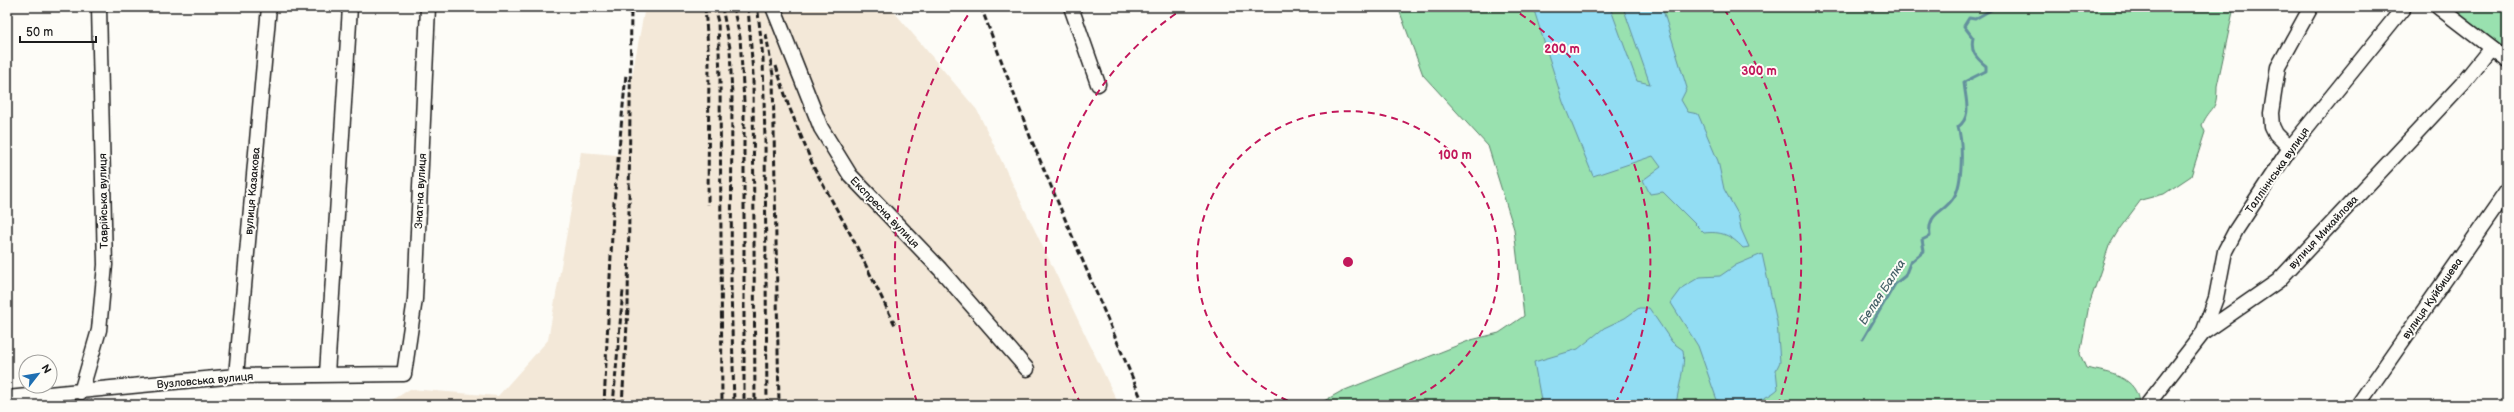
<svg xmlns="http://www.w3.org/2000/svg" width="2514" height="412" font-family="'Balsamiq Sans',sans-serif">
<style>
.built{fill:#f3e8d8}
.green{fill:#99e1af;stroke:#5a7e66}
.water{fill:#92ddf3;stroke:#63909d}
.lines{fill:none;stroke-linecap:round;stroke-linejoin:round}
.stream{stroke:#63909d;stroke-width:3}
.minor-casing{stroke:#1c1c1c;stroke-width:17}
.minor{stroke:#fdfcf7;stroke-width:14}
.rail{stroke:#1c1c1c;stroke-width:3;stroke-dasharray:6 3;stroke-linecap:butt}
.ring{fill:none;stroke:#c2185b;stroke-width:2;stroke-dasharray:7 5}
.labels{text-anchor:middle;stroke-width:4;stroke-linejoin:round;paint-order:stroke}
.street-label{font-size:11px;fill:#1c1c1c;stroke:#fdfcf7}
.water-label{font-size:12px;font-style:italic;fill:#456067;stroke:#fdfcf7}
.centre{fill:#c2185b;stroke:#fdfcf7;stroke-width:2}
.ring-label{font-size:12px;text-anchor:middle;font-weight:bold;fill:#c2185b;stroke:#fdfcf7;stroke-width:4;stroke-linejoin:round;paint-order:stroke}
</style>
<rect width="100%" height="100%" fill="#fdfcf7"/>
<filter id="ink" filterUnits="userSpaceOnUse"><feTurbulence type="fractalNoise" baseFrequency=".025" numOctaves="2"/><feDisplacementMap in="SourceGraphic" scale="8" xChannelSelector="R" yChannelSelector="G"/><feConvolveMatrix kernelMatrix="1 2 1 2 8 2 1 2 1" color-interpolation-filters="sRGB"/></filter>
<g filter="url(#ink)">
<path class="built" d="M 645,7 L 890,7 L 977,110 L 1119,405 L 385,405 L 410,389 L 498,396 L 548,340 L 581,152 L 617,155 Z"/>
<path class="green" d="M 1398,7 L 2234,7 L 2217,86 C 2217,113 2211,105 2202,125 L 2205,132 L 2191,176 L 2164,194 L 2141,200 L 2120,228 L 2109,246 L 2089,305 L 2080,354 L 2086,368 C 2109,373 2138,376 2139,405 L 1317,405 L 1340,392 L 1471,340 L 1499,333 L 1524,316 L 1514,229 L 1488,146 L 1423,75 Z
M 2450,7 L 2507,7 L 2507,52 Z"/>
<path class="water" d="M 1533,7 L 1610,7 L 1637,81 L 1650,84 L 1623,7 L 1662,7 L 1687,88 L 1681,100 L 1688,112 L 1698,114 L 1718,161 L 1724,189 L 1738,214 L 1741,229 L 1749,247 L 1743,248 C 1731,235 1721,231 1704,233 L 1663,192 L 1650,194 L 1643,180 L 1661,167 L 1653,156 L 1593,176 L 1563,102 Z
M 1762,254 L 1777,322 L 1780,362 L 1776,370 L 1778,389 C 1763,403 1735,408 1717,400 L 1698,346 L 1671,303 L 1683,287 L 1700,277 L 1720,276 L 1736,265 Z
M 1639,308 L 1649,308 L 1672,342 L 1683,350 C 1686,364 1678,389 1676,405 L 1540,405 L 1541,400 L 1534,362 L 1578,349 L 1604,328 L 1625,318 Z"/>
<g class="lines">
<path class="stream" d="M 1863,339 L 1895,284 L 1905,276 L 1910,263 L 1924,251 L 1922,240 L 1930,236 C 1927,211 1944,214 1954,197 C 1963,183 1963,142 1958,127 C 1973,116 1965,98 1964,82 L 1986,71 L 1986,66 C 1976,58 1970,51 1973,38 L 1964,26 L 1969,18 L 1975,19 L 1996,7"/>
<defs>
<path id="minor" d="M 773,7 L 821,128 L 850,175 L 940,269 L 1027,369
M 1071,7 L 1098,84
M 2438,7 L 2507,60
M 2290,148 L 2276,134 L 2272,126 L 2271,113 L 2278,67 L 2311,7
M 2203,333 L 2216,298 L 2225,251 L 2236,230 L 2290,148 L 2404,7
M 327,374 L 350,7
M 236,376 L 269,7
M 81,392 L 99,330 L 105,265 L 99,7
M 7,398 L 236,376 L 404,374 L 415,299 L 428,7
M 2147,405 L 2203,333 L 2278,281 L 2462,84 L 2491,48
M 2358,405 L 2507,191"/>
</defs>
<use href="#minor" class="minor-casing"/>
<use href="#minor" class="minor"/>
<path class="rail" d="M 705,7 L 709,61 L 708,205
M 714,7 L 718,22 L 720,78 L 722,405
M 722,7 L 730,48 L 732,97 L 731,287 L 734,405
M 733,7 L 740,37 L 744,102 L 744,405
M 748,7 L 753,74 L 755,405
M 981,7 L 1031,139 L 1144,405
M 758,12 L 763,58 L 765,140 L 767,405
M 766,34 L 773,75 L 779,405
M 776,66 L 788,104 L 814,168 L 852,237 L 896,327
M 604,405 L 613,213 L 626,74
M 613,405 L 623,290
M 622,405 L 628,308 L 631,7"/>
</g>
</g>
<g class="ring">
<path d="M1299 405A151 151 0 1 1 1397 405"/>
<path d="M1081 404A302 302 0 0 1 1186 7M1510 7A302 302 0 0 1 1615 404"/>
<path d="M917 402A453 453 0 0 1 972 9M1724 9A453 453 0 0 1 1779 402"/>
</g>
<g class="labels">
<g class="street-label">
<text transform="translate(2277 170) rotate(-55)" y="4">Талліннська вулиця</text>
<text transform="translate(252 191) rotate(-85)" y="4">вулиця Казакова</text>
<text transform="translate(420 191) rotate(-87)" y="4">Знатна вулиця</text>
<text transform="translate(103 201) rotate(-91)" y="4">Таврійська вулиця</text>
<text transform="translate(885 212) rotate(46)" y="4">Експресна вулиця</text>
<text transform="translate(2323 232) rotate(-47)" y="4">вулиця Михайлова</text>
<text transform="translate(2432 298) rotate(-55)" y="4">вулиця Куйбишева</text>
<text transform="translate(205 380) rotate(-5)" y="4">Вузловська вулиця</text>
</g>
<g class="water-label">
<text transform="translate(1882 292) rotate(-57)" y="4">Белая Балка</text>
</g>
</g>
<circle cx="1348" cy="262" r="6" class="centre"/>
<g class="ring-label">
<text x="1562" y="53">200 m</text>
<text x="1759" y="75">300 m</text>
<text x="1455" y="159">100 m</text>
</g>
<rect width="2514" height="412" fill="none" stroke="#fdfcf7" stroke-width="24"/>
<rect x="12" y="12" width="2490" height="388" fill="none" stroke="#1c1c1c" stroke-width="1.5" filter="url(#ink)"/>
<g transform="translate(38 374) rotate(59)"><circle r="19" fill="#fdfcf7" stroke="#a3a29f"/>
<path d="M0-3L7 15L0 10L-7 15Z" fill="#1f6fb2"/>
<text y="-6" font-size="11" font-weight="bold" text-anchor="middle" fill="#1c1c1c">N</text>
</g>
<path d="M20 36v6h76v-6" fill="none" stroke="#1c1c1c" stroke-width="2"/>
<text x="26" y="36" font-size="12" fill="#1c1c1c" stroke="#fdfcf7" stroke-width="3" paint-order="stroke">50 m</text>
</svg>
